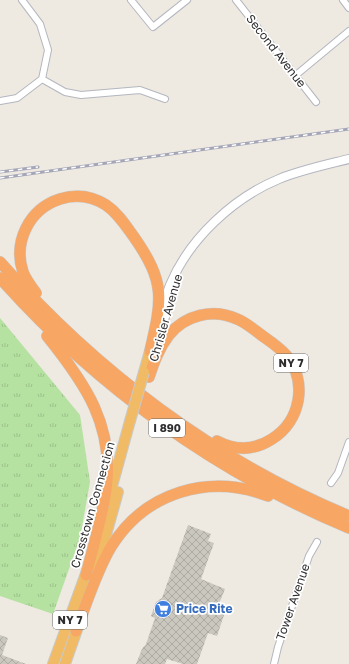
<svg xmlns="http://www.w3.org/2000/svg" width="349" height="664" font-family="'Golos Text',sans-serif">
<style>
.grass{fill:url(#grass-tufts)}
.building{fill:url(#building-cross-hatch)}
.lines{fill:none;stroke-linecap:round;stroke-linejoin:round}
.minor-casing{stroke:#b4b7c0;stroke-width:8}
.tertiary-casing{stroke:#b4b7c0;stroke-width:10}
.trunk-casing{stroke:#c9c9c9;stroke-width:12}
.motorway-casing{stroke:#c9c9c9;stroke-width:12}
.minor{stroke:#fff;stroke-width:6}
.tertiary{stroke:#fff;stroke-width:8}
.trunk{stroke:#f1bb66;stroke-width:10}
.motorway{stroke:#f7a663;stroke-width:11}
.rail-casing{stroke:#a4a6b7;stroke-width:3}
.rail{stroke:#fff;stroke-width:1.5;stroke-dasharray:4.5;stroke-linecap:butt}
.trunk-bridge-casing{stroke:#c9c9c9;stroke-width:12;stroke-linecap:butt}
.trunk-bridge{stroke:#f1bb66;stroke-width:10}
.labels{text-anchor:middle;stroke-width:3.5;stroke-linejoin:round;paint-order:stroke}
.shield{fill:#fff;stroke:#6d6d6d;stroke-width:1}
.shield-label{font-size:11px;font-weight:bold;fill:#2e2e2e}
.street-label{font-size:12px;fill:#2e2e2e;stroke:#fff}
.shop-label{font-size:12px;font-weight:bold;fill:#366cbe;stroke:#fff;text-anchor:start}
</style>
<defs>
<pattern id="grass-tufts" width="24" height="20" patternUnits="userSpaceOnUse"><rect width="24" height="20" fill="#b5e1a1"/><path d="M3 7l-1-3M5 7V3M7 7l1-3M15 17l-1-3M17 17v-4M19 17l1-3" fill="none" stroke="#9cc18b"/></pattern>
<pattern id="building-cross-hatch" width="8" height="8" patternUnits="userSpaceOnUse"><rect width="8" height="8" fill="#cac7bf"/><path d="M0 0l8 8M0 8l8-8" fill="none" stroke="#aeaba4"/></pattern>
</defs>
<rect width="100%" height="100%" fill="#eee9e1"/>
<path class="grass" d="M 0,318 L 80,415 L 90,482 L 80,538 L 53,614 L 0,596 Z"/>
<path class="building" d="M 188,525 L 211,534 L 208,541 L 214,543 L 201,579 L 225,589 L 218,606 L 226,609 L 217,636 L 208,633 L 197,664 L 183,664 L 167,659 L 165,664 L 136,664 L 142,649 L 146,644 L 155,618 L 151,616 L 156,602 L 162,598 Z
M 0,635 L 8,638 L 2,655 L 26,664 L 0,664 Z"/>
<g class="lines">
<defs>
<path id="minor" d="M 131,0 L 153,27 L 187,0
M 236,0 L 316,102
M 343,0 L 349,8
M 296,75 L 349,31
M 42,79 L 65,92 L 81,95 L 140,90 L 165,99
M 0,101 L 17,98 L 42,79 L 48,50 L 40,24 L 22,0
M 331,483 L 338,473 L 349,442
M 274,664 L 278,647 L 309,556 L 317,542"/>
<path id="tertiary" d="M 161,314 C 164,305 166,295 170,285 C 189,239 233,198 279,179 C 301,170 325,165 349,159
M 155,351 L 167,310"/>
<path id="trunk" d="M 144,372 L 150,351
M 108,501 L 130,421
M 97,567 L 118,492
M 53,664 L 88,568
M 65,664 L 79,624"/>
<path id="motorway" d="M 0,262 C 96,371 214,460 349,516
M 0,278 C 96,386 215,472 349,528
M 36,293 C 31,286 26,280 23,272 C 13,242 29,209 60,199 C 76,194 92,196 106,205 C 118,213 126,226 134,237 C 166,283 162,299 150,351
M 47,336 C 85,383 115,426 106,490 C 102,518 93,547 86,575
M 149,377 C 154,362 159,348 169,335 C 185,315 213,308 237,319 C 245,322 252,328 260,334 C 268,340 278,346 286,355 C 308,381 301,421 272,439 C 255,450 236,451 217,441
M 76,631 C 86,605 97,570 111,547 C 145,492 209,473 268,496"/>
</defs>
<use href="#minor" class="minor-casing"/>
<use href="#tertiary" class="tertiary-casing"/>
<use href="#trunk" class="trunk-casing"/>
<use href="#motorway" class="motorway-casing"/>
<use href="#minor" class="minor"/>
<use href="#tertiary" class="tertiary"/>
<use href="#trunk" class="trunk"/>
<use href="#motorway" class="motorway"/>
<defs>
<path id="rail" d="M 0,172 L 38,167
M 0,178 L 349,129"/>
</defs>
<use href="#rail" class="rail-casing"/>
<use href="#rail" class="rail"/>
<defs>
<path id="trunk-bridge" d="M 130,421 L 144,372"/>
</defs>
<use href="#trunk-bridge" class="trunk-bridge-casing"/>
<use href="#trunk-bridge" class="trunk-bridge"/>
</g>
<defs>
<symbol id="supermarket-disc" viewBox="-11 -11 22 22"><circle r="9.5" fill="#3f7fe0" stroke="#fff"/><path d="M-6-5.5h2.5l.6 2H6L4.5 2H-2.5L-4.4-4H-6ZM-1.5 3.2a1.3 1.3 0 1 0 .1 0ZM3 3.2a1.3 1.3 0 1 0 .1 0Z" fill="#fff"/></symbol>
</defs>
<g fill-rule="evenodd">
<use href="#supermarket-disc" x="153" y="599" width="20" height="20"/>
</g>
<g class="labels">
<g class="shield">
<rect x="274" y="354" width="34" height="18" rx="3"/>
<rect x="149" y="419" width="36" height="18" rx="3"/>
<rect x="53" y="611" width="34" height="18" rx="3"/>
</g>
<g class="shield-label">
<text x="291" y="367">NY 7</text>
<text x="167" y="432">I 890</text>
<text x="70" y="624">NY 7</text>
</g>
<g class="street-label">
<text transform="translate(276 51) rotate(52)" y="4">Second Avenue</text>
<text transform="translate(166 318) rotate(-74)" y="4">Chrisler Avenue</text>
<text transform="translate(93 505) rotate(-74)" y="4">Crosstown Connection</text>
<text transform="translate(293 602) rotate(-71)" y="4">Tower Avenue</text>
</g>
<g class="shop-label">
<text x="176" y="613">Price Rite</text>
</g>
</g>
</svg>
